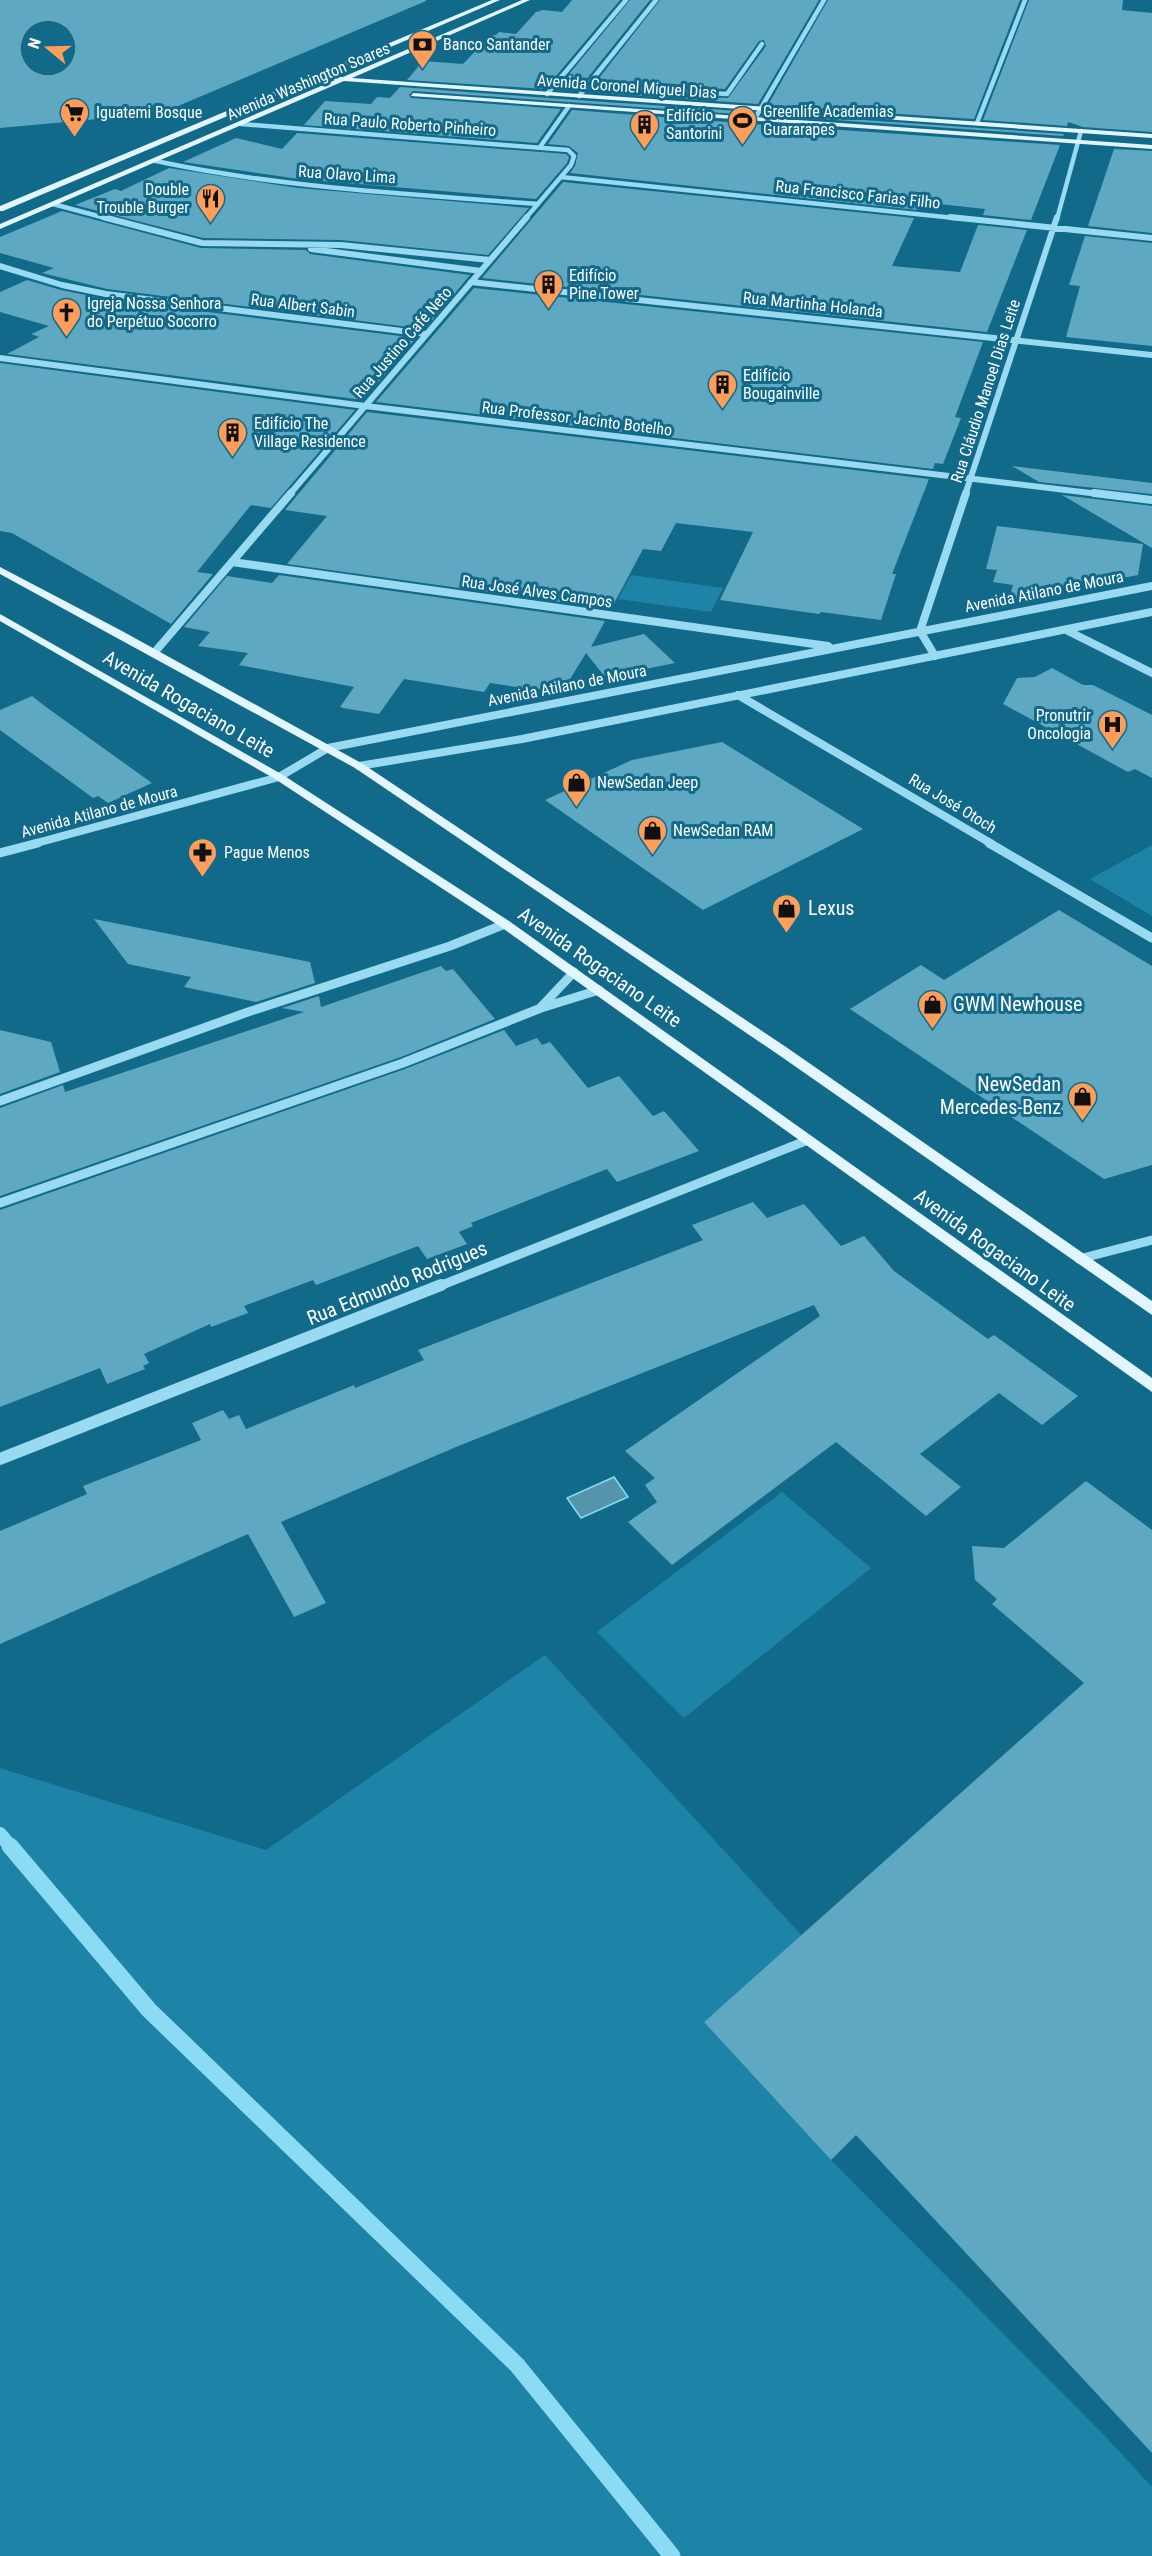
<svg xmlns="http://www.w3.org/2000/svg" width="1152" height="2556" font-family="'Roboto Condensed',sans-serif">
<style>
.green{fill:#1d83a7}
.water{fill:#5595ac;stroke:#8bdbf4;stroke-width:1.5}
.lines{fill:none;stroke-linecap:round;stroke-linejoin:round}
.stream-far1{stroke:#8bdbf4;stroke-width:14}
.stream{stroke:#8bdbf4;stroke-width:17}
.building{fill:#5ea8c2;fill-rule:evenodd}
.minor-far4{stroke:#99daf1;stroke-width:4.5}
.minor-far3{stroke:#99daf1;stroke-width:6}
.minor-far2{stroke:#99daf1;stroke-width:8}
.minor-far1{stroke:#99daf1;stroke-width:9}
.minor{stroke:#99daf1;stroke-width:12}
.major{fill:#e3f6ff;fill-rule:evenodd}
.labels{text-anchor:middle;stroke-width:6;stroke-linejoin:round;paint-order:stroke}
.far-poi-label{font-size:16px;fill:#fff;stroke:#126a8b;text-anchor:start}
.far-street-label{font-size:16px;fill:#fff;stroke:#126a8b}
.street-label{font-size:20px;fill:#fff;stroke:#126a8b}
.poi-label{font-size:20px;fill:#fff;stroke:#126a8b;text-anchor:start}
</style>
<rect width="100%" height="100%" fill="#126a8b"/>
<path class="green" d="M 631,575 L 723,588 L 711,612 L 618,599 Z
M 1152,845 L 1152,916 L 1090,879 Z
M 782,1492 L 871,1568 L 684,1718 L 597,1632 Z
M 545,1655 L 803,1937 L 704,2022 L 831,2160 L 1105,2436 L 1152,2487 L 1152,2556 L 0,2556 L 0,1768 L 266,1850 Z"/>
<path class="water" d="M 614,1477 L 628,1497 L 581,1518 L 567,1498 Z"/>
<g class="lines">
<path class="stream-far1" d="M 0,1834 L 11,1847"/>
<path class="stream" d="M 10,1846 L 149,2010 L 517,2365 L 672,2556"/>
</g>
<path class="building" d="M 0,0 L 426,0 L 426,1 L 178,106 L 98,119 L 0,128 ZM 30,30 L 66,30 L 66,66 L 30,66 Z
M 572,0 L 620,0 L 545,89 L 407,80 L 423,61 L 463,64 L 491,35 L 496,35 L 499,32 L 516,34 L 536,12 L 543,10 L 562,12 Z
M 630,0 L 650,0 L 577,91 L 556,90 Z
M 660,0 L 819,0 L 758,104 L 588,92 L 728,98 L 766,46 L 764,40 L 759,41 L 725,89 L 596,82 Z
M 828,0 L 1020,0 L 974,119 L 768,105 Z
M 1029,0 L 1123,0 L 1122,10 L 1152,13 L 1152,132 L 1083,127 L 1068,122 L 1067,126 L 983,120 Z
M 400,87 L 547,98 L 753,112 L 752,115 L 413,91 L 409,95 L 411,98 L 561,109 L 537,143 L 304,125 L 325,101 L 371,104 L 377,97 L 390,98 Z
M 572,110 L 753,124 L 1060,145 L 1031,220 L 983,215 L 985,209 L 921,202 L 917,210 L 570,173 L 575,166 L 578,153 L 569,146 L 548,144 Z
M 763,113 L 1064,134 L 1063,136 L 762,115 Z
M 297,133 L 566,154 L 569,157 L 567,163 L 536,199 L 299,179 L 183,162 L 236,138 L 282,149 Z
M 1114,149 L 1152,151 L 1152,233 L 1088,226 Z
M 169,168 L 298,188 L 529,208 L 488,255 L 341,240 L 203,238 L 75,205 L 115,189 L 121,191 Z
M 563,182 L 914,218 L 892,266 L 960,272 L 978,225 L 1027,230 L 987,332 L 482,278 Z
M 62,211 L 201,248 L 306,250 L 310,254 L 470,275 L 425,329 L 107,289 L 42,273 L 54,268 L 0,253 L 0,237 Z
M 1085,236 L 1152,243 L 1152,346 L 1066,337 L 1080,286 L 1069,285 Z
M 27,280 L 61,290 L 105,299 L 416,338 L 363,400 L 7,354 L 39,337 L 31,334 L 49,326 L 0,312 L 0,292 Z
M 474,288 L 983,342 L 955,417 L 961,418 L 943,464 L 935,463 L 933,469 L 376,402 Z
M 0,363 L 355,410 L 271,508 L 251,505 L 197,572 L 213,574 L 171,624 L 12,533 L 0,531 Z
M 367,412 L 929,479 L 892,574 L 896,574 L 881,620 L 821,612 L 819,614 L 720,600 L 753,532 L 676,523 L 661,551 L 643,549 L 611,609 L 287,564 L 327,516 L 285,510 Z
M 1012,466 L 1152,483 L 1152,494 L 1039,482 Z
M 1062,495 L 1152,506 L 1152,548 Z
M 997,526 L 1143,544 L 1138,575 L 1009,600 L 1013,585 L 993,582 L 997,570 L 986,569 Z
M 279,575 L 605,621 L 591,647 L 644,634 L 675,663 L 605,677 L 586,653 L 567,684 L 535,690 L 490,683 L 484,692 L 404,679 L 379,714 L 343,708 L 340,707 L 354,687 L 239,665 L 248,653 L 198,646 L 210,632 L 184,627 L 227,576 L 272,583 Z
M 1052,668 L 1083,685 L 1093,685 L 1152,715 L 1152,778 L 1135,769 L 1128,772 L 1003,704 L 1017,678 L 1035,677 Z
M 32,696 L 46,707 L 152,783 L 108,803 L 98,796 L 93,798 L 0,730 L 0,710 Z
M 722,742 L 863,829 L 703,910 L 545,800 L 632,760 Z
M 1059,910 L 1152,966 L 1152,1165 L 1104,1179 L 850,1009 L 921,965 L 944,980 Z
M 94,919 L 310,962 L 315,983 L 256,1002 L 184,987 L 191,977 L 128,964 Z
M 441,966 L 446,971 L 453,969 L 495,1019 L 401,1057 L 0,1196 L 0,1108 L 63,1085 L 65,1092 L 304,1012 L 282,1008 L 319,996 L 321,1007 Z
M 0,1030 L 51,1042 L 60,1072 L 0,1094 Z
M 504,1030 L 516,1046 L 537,1038 L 542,1045 L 550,1042 L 588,1088 L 619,1076 L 653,1116 L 664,1111 L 699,1151 L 617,1182 L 607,1169 L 471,1223 L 473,1226 L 459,1232 L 467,1244 L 427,1259 L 418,1246 L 316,1285 L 313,1280 L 244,1306 L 248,1313 L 211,1327 L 210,1324 L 144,1354 L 149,1363 L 143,1366 L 145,1369 L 107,1384 L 100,1368 L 0,1407 L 0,1210 L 405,1069 Z
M 753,1202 L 767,1218 L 804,1204 L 841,1246 L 864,1236 L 894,1271 L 988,1339 L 994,1335 L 1078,1396 L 1042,1425 L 999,1393 L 920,1454 L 961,1487 L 926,1516 L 836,1442 L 672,1565 L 628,1522 L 657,1502 L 645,1485 L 655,1478 L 625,1451 L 820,1316 L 814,1305 L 456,1447 L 281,1522 L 326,1603 L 294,1617 L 248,1534 L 0,1644 L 0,1531 L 87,1494 L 83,1486 L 201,1440 L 192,1423 L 223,1410 L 229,1419 L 239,1415 L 246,1429 L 354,1385 L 355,1388 L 424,1360 L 418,1350 L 703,1240 L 692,1225 Z
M 1086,1481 L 1152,1530 L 1152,2453 L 856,2135 L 831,2160 L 704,2022 L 1084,1683 L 992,1604 L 997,1599 L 975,1580 L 972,1546 L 1004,1548 Z"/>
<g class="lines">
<path class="minor-far4" d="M 587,86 L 727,94 L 762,44
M 547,94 L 626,0
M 579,96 L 656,0
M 754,120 L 824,0
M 977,123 L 1025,0
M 241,124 L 568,150 L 574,156 L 571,165 L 525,219
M 540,147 L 569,106
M 156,161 C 282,188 410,194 538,204
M 561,177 L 964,219
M 53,204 L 109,219
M 1057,219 L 1081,131"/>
<path class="minor-far3" d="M 103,217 L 202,243 L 341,245 L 490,260
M 950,217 L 1152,238
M 311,249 L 481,271
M 0,266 L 62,285 L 106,294 L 426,334
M 471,282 L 1152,355
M 0,358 L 365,406 L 1107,495
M 289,495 L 527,217
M 965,495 L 1057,217"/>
<path class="minor-far2" d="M 1094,493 L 1152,500
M 232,562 L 828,646
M 1066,630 L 1152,673
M 154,653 L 291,493
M 935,656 L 920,631 L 966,493
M 738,695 L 992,844
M 359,766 L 522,739 L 1152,612
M 33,844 L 279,777 L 328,748 L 1152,586"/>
<path class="minor-far1" d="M 989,843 L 1152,938
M 0,853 L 38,843
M 541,1007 L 574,972
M 0,1101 L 248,1012 L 450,946 L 505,924
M 0,1203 L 403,1063 L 541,1008 L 599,990
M 1079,1259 L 1152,1240
M 437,1287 L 808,1140"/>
<path class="minor" d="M 0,1459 L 441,1285"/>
<path class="major" d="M 492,0 L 500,0 L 323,76 L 343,77 L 522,0 L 530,0 L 352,78 L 1152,134 L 1152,138 L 344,81 L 0,229 L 0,224 L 335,80 L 315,79 L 3,211 L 0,211 L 0,206 Z
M 413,93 L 1152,145 L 1152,149 L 411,96 Z
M 0,567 L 122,631 L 363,764 L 786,1047 L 1152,1301 L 1152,1315 L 776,1053 L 355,768 L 0,574 Z
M 0,614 L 283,775 L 509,921 L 1152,1378 L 1152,1392 L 501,927 L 275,779 L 0,621 Z"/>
</g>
<defs>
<symbol id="bank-pin" viewBox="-11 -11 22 30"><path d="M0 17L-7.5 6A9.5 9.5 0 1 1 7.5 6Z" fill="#ff9e59" stroke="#126a8b"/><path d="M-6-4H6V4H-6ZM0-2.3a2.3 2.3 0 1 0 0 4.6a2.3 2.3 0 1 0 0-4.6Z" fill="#111"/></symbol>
<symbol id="supermarket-pin" viewBox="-11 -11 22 30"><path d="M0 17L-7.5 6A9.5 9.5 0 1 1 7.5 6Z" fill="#ff9e59" stroke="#126a8b"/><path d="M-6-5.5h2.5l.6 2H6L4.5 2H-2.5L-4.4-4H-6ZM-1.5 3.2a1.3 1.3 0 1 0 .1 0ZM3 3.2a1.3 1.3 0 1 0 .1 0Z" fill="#111"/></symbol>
<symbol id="stadium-pin" viewBox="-11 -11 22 30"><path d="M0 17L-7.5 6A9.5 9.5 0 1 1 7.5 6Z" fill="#ff9e59" stroke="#126a8b"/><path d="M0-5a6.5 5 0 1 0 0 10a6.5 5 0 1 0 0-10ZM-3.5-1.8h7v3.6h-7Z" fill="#111"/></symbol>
<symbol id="building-pin" viewBox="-11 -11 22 30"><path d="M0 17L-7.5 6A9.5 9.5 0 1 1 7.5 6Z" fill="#ff9e59" stroke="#126a8b"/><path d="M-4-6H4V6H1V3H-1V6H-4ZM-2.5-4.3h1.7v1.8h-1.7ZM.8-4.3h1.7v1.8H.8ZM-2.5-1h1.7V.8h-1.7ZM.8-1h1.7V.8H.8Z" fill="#111"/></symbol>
<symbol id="restaurant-pin" viewBox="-11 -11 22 30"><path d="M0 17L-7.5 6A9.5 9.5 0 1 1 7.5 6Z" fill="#ff9e59" stroke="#126a8b"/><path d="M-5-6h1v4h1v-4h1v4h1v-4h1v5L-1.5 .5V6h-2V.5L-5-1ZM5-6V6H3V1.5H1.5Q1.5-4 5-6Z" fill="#111"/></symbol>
<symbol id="church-pin" viewBox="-11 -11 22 30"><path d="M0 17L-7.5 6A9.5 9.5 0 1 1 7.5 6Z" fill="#ff9e59" stroke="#126a8b"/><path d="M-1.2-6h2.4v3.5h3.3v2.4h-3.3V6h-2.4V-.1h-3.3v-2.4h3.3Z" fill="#111"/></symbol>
<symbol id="hospital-pin" viewBox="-11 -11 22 30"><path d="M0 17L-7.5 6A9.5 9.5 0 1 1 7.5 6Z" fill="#ff9e59" stroke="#126a8b"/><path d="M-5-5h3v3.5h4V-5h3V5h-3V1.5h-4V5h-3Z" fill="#111"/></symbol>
<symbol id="shop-pin" viewBox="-11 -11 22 30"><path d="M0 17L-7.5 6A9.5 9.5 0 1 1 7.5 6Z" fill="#ff9e59" stroke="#126a8b"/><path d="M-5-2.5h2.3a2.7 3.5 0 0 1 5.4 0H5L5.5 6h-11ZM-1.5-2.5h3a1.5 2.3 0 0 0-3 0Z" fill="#111"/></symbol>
<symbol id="pharmacy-pin" viewBox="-11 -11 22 30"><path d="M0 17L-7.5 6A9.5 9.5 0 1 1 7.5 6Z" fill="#ff9e59" stroke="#126a8b"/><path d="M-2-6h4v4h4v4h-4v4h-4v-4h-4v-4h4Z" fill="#111"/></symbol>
</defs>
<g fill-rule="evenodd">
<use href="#bank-pin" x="406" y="28" width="33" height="45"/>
<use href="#supermarket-pin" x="58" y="96" width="33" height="45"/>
<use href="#stadium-pin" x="726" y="104" width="33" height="45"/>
<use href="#building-pin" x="628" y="108" width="33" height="45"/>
<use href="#restaurant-pin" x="194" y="182" width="33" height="45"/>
<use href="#building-pin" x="532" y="268" width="33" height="45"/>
<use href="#church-pin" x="50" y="296" width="33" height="45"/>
<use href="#building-pin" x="706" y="368" width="33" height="45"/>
<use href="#building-pin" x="216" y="416" width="33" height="45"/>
<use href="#hospital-pin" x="1096" y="708" width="33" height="45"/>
<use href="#shop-pin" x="560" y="766" width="33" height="45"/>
<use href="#shop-pin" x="636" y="814" width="33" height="45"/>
<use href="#pharmacy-pin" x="186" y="836" width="33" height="45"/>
<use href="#shop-pin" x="770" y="892" width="33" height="45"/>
<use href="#shop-pin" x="916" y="988" width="33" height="45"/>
<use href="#shop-pin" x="1066" y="1080" width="33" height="45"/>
</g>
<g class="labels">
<g class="far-poi-label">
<text x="443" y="50">Banco Santander</text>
<text x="763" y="117">Greenlife Academias<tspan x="763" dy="18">Guararapes</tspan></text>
<text x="96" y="118">Iguatemi Bosque</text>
<text x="666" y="121">Edifício<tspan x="666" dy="18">Santorini</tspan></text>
<text x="189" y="195" text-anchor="end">Double<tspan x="189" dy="18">Trouble Burger</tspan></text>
<text x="569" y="281">Edifício<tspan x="569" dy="18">Pine Tower</tspan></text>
<text x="87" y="309">Igreja Nossa Senhora<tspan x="87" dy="18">do Perpétuo Socorro</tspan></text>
<text x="743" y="381">Edifício<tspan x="743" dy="18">Bougainville</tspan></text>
<text x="254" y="429">Edifício The<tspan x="254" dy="18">Village Residence</tspan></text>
<text x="1091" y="721" text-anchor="end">Pronutrir<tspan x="1091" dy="18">Oncologia</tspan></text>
<text x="597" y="788">NewSedan Jeep</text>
<text x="673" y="836">NewSedan RAM</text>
<text x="224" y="858">Pague Menos</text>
</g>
<g class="far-street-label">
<text transform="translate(308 81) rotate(-23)" y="6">Avenida Washington Soares</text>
<text transform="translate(627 86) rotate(4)" y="6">Avenida Coronel Miguel Dias</text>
<text transform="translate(410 124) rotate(4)" y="6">Rua Paulo Roberto Pinheiro</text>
<text transform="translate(347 174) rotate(4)" y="6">Rua Olavo Lima</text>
<text transform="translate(858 194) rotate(6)" y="6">Rua Francisco Farias Filho</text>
<text transform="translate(813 304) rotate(6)" y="6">Rua Martinha Holanda</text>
<text transform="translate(303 305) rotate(7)" y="6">Rua Albert Sabin</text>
<text transform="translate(402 342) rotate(-49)" y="6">Rua Justino Café Neto</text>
<text transform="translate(985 391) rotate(-72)" y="6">Rua Cláudio Manoel Dias Leite</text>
<text transform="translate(577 418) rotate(7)" y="6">Rua Professor Jacinto Botelho</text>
<text transform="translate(537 591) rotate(8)" y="6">Rua José Alves Campos</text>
<text transform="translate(1044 591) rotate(-11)" y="6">Avenida Atilano de Moura</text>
<text transform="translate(567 685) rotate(-11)" y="6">Avenida Atilano de Moura</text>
<text transform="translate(953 803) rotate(31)" y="6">Rua José Otoch</text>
<text transform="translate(99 811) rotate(-15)" y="6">Avenida Atilano de Moura</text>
</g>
<g class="street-label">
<text transform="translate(189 704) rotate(30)" y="7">Avenida Rogaciano Leite</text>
<text transform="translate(600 967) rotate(35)" y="7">Avenida Rogaciano Leite</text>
<text transform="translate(995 1250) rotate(36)" y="7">Avenida Rogaciano Leite</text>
<text transform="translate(397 1283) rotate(-22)" y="7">Rua Edmundo Rodrigues</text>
</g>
<g class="poi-label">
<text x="808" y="915">Lexus</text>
<text x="953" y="1011">GWM Newhouse</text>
<text x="1061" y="1091" text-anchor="end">NewSedan<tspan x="1061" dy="23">Mercedes-Benz</tspan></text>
</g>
</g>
<g transform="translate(48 48) rotate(289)"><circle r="28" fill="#126a8b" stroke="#71a6b9" stroke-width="1.5"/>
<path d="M0-4.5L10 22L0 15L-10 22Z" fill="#ff9e59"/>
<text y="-9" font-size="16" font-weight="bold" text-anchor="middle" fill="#ffffff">N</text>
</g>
</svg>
